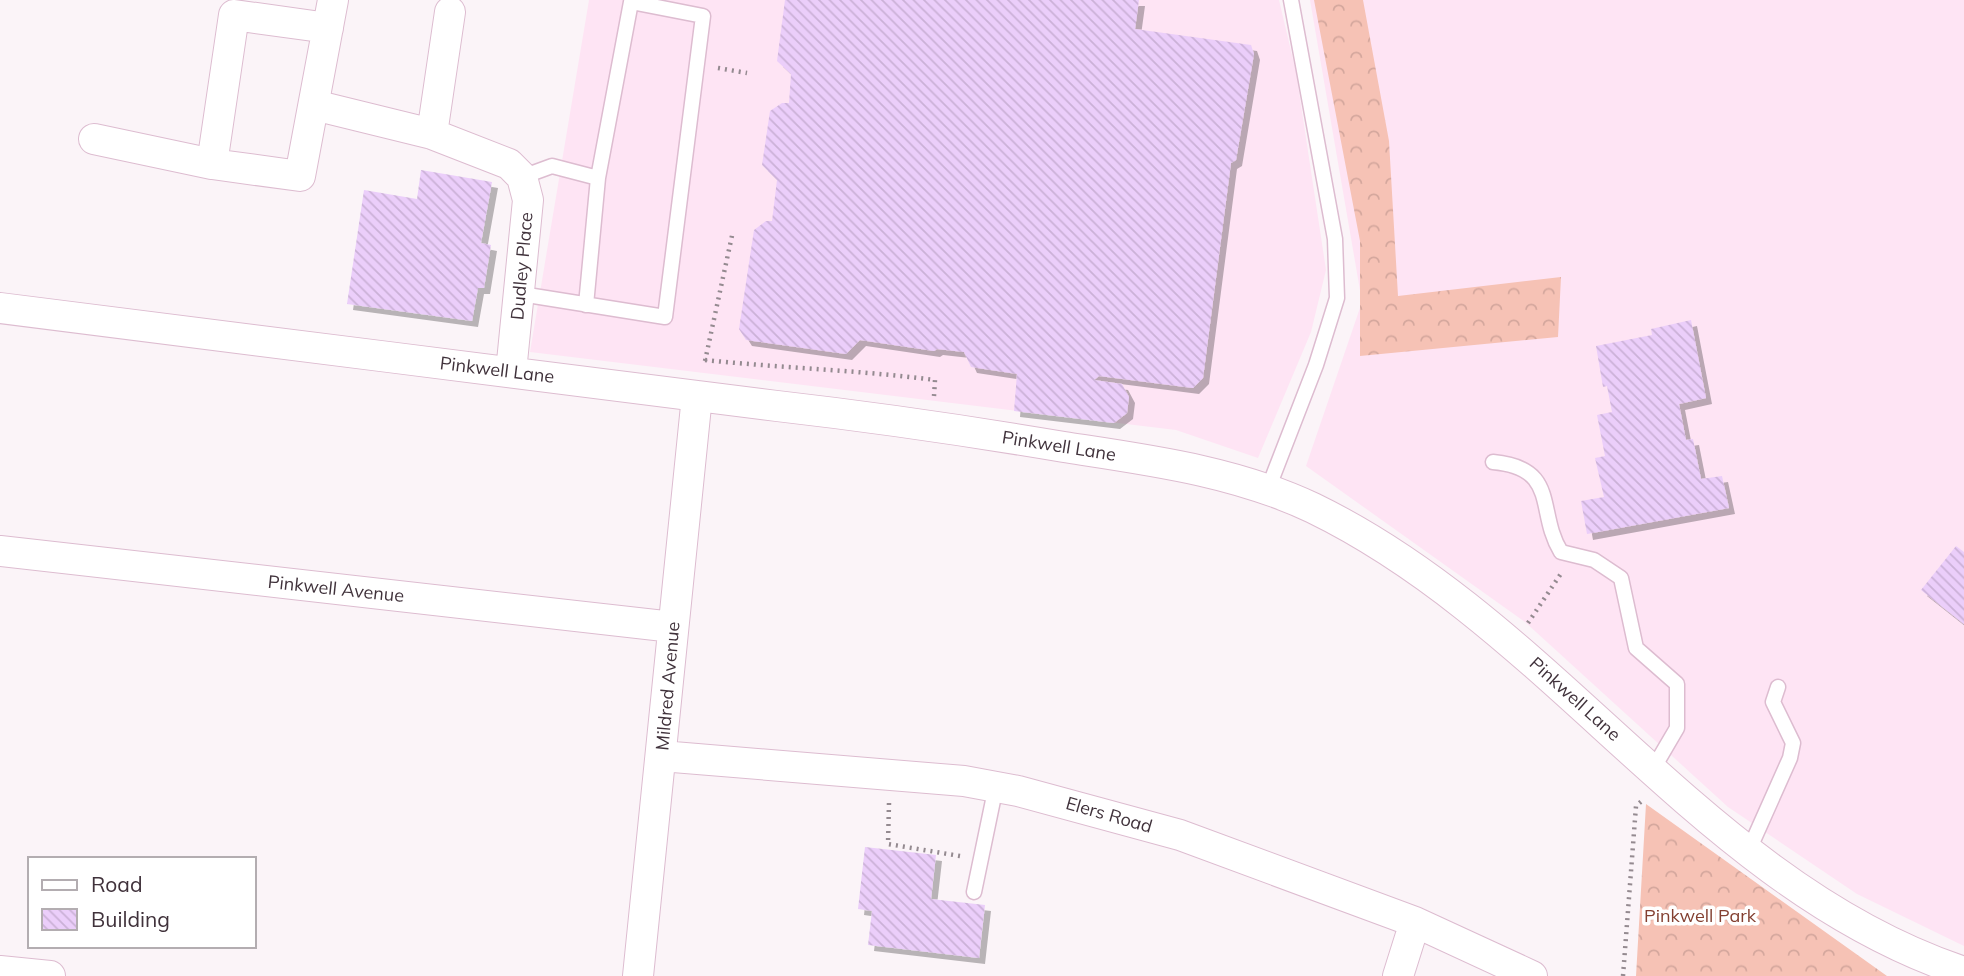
<svg xmlns="http://www.w3.org/2000/svg" width="1964" height="976" font-family="Mulish,sans-serif">
<style>
.built{fill:#fee4f4}
.forest{fill:url(#forest-crowns)}
.building{fill:url(#building-back-hatch);filter:url(#shadow)}
.lines{fill:none;stroke-linecap:round;stroke-linejoin:round}
.service-casing{stroke:#ddbcd0;stroke-width:17}
.minor-casing{stroke:#ddbcd0;stroke-width:32}
.path{stroke:#948a90;stroke-width:4.5;stroke-dasharray:2 5;stroke-linecap:butt}
.service{stroke:#fff;stroke-width:14}
.minor{stroke:#fff;stroke-width:30}
.labels{text-anchor:middle;stroke-width:7;stroke-linejoin:round;paint-order:stroke}
.street-label{font-size:18px;fill:#40323b;stroke:#fff}
.park-label{font-size:18px;fill:#833f30;stroke:#fff}
</style>
<defs>
<pattern id="forest-crowns" width="20" height="18" patternUnits="userSpaceOnUse" patternTransform="scale(1.75)"><rect width="20" height="18" fill="#f6c2b5"/><path d="M2 6a3 3 0 1 1 6 0M12 15a3 3 0 1 1 6 0" fill="none" stroke="#d4a79d"/></pattern>
<pattern id="building-back-hatch" width="6" height="6" patternUnits="userSpaceOnUse" patternTransform="scale(1.75)"><rect width="6" height="6" fill="#ebcefa"/><path d="M-1 5l2 2M0 0l6 6M5-1l2 2" fill="none" stroke="#cbb1d7"/></pattern>
<filter id="shadow"><feDropShadow dx="6" dy="6" stdDeviation="0" flood-color="#0004"/></filter>
</defs>
<rect width="100%" height="100%" fill="#fbf4f8"/>
<path class="built" d="M 589,0 L 1279,0 L 1296,72 L 1326,270 L 1311,332 L 1258,458 L 1176,430 L 530,352 Z
M 1310,0 L 1964,0 L 1964,946 L 1857,894 L 1728,807 L 1525,622 L 1306,466 L 1362,302 Z"/>
<path class="forest" d="M 1314,0 L 1363,0 L 1389,141 L 1398,296 L 1561,277 L 1558,337 L 1360,356 L 1360,241 Z
M 1646,804 L 1887,976 L 1636,976 Z"/>
<path class="building" d="M 785,0 L 1139,0 L 1135,29 L 1251,45 L 1254,54 L 1236,160 L 1231,163 L 1203,378 L 1193,388 L 1099,376 L 1094,380 L 1122,384 L 1129,397 L 1127,413 L 1114,423 L 1014,411 L 1017,374 L 971,367 L 964,352 L 937,349 L 934,351 L 860,340 L 846,354 L 746,340 L 739,329 L 754,230 L 766,221 L 772,221 L 777,180 L 762,165 L 770,111 L 782,103 L 789,103 L 791,74 L 777,61 Z
M 421,170 L 492,182 L 481,243 L 491,245 L 484,288 L 478,288 L 472,321 L 347,304 L 364,190 L 417,199 Z
M 1691,320 L 1706,398 L 1679,404 L 1686,440 L 1693,439 L 1701,479 L 1722,476 L 1729,508 L 1587,534 L 1581,501 L 1604,497 L 1595,458 L 1605,456 L 1597,415 L 1612,412 L 1607,386 L 1603,387 L 1596,346 L 1652,335 L 1651,329 Z
M 1956,546 L 1964,552 L 1964,624 L 1921,590 Z
M 865,847 L 936,855 L 931,899 L 985,905 L 979,958 L 868,945 L 872,911 L 858,909 Z"/>
<g class="lines">
<defs>
<path id="service" d="M 521,294 L 665,317 L 703,16 L 631,2 L 598,178 L 552,166 L 522,177
M 586,305 L 598,178
M 1493,462 C 1560,468 1536,512 1561,552 L 1594,560 L 1621,578 L 1636,648 L 1677,684 L 1677,728 L 1653,769
M 1268,489 L 1316,365 L 1337,298 L 1335,239 L 1291,0
M 1749,850 L 1790,758 L 1793,743 L 1773,702 L 1778,687
M 974,892 L 996,786"/>
<path id="minor" d="M 328,28 L 234,15 L 212,164 L 300,176 L 333,0
M 314,105 L 432,134 L 509,164 L 522,177 L 528,200 L 511,372
M 432,134 L 450,12
M 94,139 L 212,164
M 0,308 C 259,340 518,374 777,406 C 873,417 969,431 1064,447 C 1149,460 1235,471 1313,508 C 1556,626 1704,886 1964,972
M 0,551 L 673,627
M 661,756 L 964,781 L 1018,791 L 1180,835 L 1415,922 L 1532,976
M 0,971 L 50,976
M 638,976 L 697,396
M 1398,976 L 1415,922"/>
</defs>
<use href="#service" class="service-casing"/>
<use href="#minor" class="minor-casing"/>
<path class="path" d="M 718,68 L 747,73
M 705,360 C 782,368 858,370 935,380 L 934,396
M 705,361 L 733,231
M 1528,623 L 1562,572
M 889,803 L 888,844 L 960,856
M 1623,976 L 1636,806 L 1644,799"/>
<use href="#service" class="service"/>
<use href="#minor" class="minor"/>
</g>
<g class="labels">
<g class="street-label">
<text transform="translate(522 266) rotate(-85)" y="6">Dudley Place</text>
<text transform="translate(497 370) rotate(7)" y="6">Pinkwell Lane</text>
<text transform="translate(1059 446) rotate(9)" y="6">Pinkwell Lane</text>
<text transform="translate(336 589) rotate(6)" y="6">Pinkwell Avenue</text>
<text transform="translate(668 686) rotate(-85)" y="6">Mildred Avenue</text>
<text transform="translate(1575 699) rotate(42)" y="6">Pinkwell Lane</text>
<text transform="translate(1109 815) rotate(16)" y="6">Elers Road</text>
</g>
<g class="park-label">
<text x="1700" y="922">Pinkwell Park</text>
</g>
</g>
<rect x="28" y="857" width="228" height="91" fill="#ffffff" stroke="#b3adb1" stroke-width="2"/>
<rect x="42" y="880" width="35" height="10" fill="#ffffff" stroke="#b3adb1" stroke-width="2"/>
<text x="91" y="892" font-size="21" fill="#40323b">Road</text>
<rect x="42" y="909" width="35" height="21" fill="url(#building-back-hatch)" stroke="#b3adb1" stroke-width="2"/>
<text x="91" y="927" font-size="21" fill="#40323b">Building</text>
</svg>
